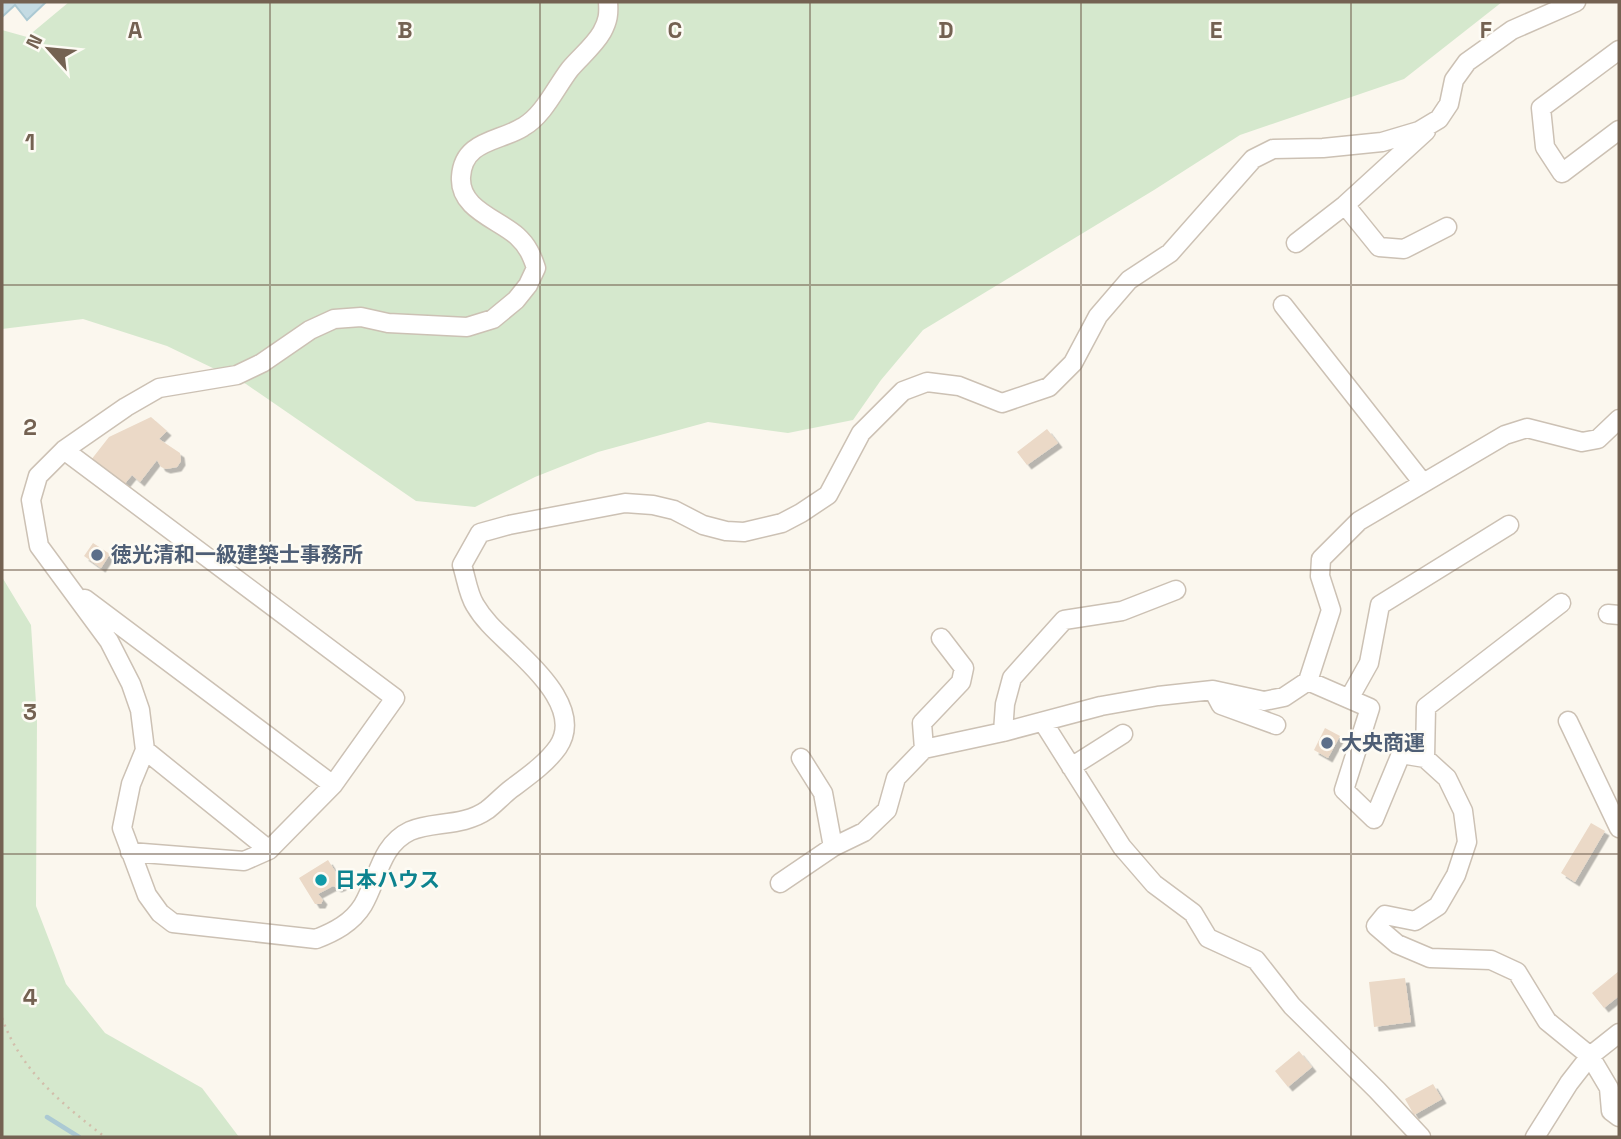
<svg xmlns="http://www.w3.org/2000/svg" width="1621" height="1139" font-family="'Space Grotesk','Noto Sans JP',sans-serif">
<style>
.green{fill:#d5e8cd}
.water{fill:#c4dbe3;stroke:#abc9d3;stroke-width:2}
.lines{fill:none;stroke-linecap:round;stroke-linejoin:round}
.stream{stroke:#abc9d3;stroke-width:4.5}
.building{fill:#ebd9c7;filter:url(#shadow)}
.street-casing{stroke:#ccc1b4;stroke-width:21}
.path{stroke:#d2beab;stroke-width:2.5;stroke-dasharray:2 5;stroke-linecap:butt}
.street{stroke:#fff;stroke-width:18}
.grid{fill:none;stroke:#746252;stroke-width:2;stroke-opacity:0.55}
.service-dot{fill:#5c6f8a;stroke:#fdfbf4;stroke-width:2.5}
.culture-dot{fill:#0f9aa8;stroke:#fdfbf4;stroke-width:2.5}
.labels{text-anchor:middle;stroke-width:5;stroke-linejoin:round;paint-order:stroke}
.service-label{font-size:21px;font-weight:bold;fill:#4e5e75;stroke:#fdfbf4;text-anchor:start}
.culture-label{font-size:21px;font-weight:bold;fill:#0d838f;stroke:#fdfbf4;text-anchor:start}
.grid-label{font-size:23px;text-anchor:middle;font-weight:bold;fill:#746252;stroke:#fdfbf4;stroke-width:5;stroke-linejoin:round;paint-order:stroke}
</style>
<defs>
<filter id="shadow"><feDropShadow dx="4.5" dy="4.5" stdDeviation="0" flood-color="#0004"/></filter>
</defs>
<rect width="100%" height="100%" fill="#fbf7ee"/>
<path class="green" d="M 69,2 L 1502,2 L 1404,79 L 1240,135 L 1154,190 L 923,330 L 881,380 L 853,420 L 788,433 L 708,422 L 598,452 L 535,477 L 475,507 L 416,501 L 246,384 L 167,346 L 83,319 L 2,329 L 2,30 L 27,37 Z
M 2,577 L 31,625 L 37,719 L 36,906 L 66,984 L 105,1033 L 202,1088 L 239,1137 L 2,1137 Z"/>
<path class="water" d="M 2,2 L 46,2 L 27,20 L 15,5 L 2,17 Z"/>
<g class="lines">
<path class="stream" d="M 47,1117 L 79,1137"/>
</g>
<path class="building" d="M 151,417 L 167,431 L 159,439 L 180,453 L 181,461 L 177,467 L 166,469 L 161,467 L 157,460 L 140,482 L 132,475 L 123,486 L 91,460 L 109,437 Z
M 1047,429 L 1058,443 L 1027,465 L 1017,452 Z
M 93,543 L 110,554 L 101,568 L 84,556 Z
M 1325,728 L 1340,736 L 1328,758 L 1314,750 Z
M 1591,823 L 1605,831 L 1575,882 L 1561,873 Z
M 328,860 L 342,882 L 342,886 L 337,888 L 333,886 L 318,894 L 323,900 L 321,904 L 315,904 L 299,878 Z
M 1619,971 L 1619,996 L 1604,1008 L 1592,993 Z
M 1405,978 L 1411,1022 L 1374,1027 L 1369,982 Z
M 1299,1051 L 1312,1067 L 1288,1087 L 1275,1071 Z
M 1433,1084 L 1442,1099 L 1414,1115 L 1405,1099 Z"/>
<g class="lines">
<defs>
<path id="street" d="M 608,2 C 609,14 608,21 602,32 C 594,46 580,57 570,69 C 556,87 544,115 523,127 C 499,142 463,140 461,177 C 459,209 498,219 517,236 C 528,246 532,256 536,268 L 528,285 L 516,300 L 493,319 L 467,327 L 388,323 L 361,317 L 334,319 L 310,330 L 262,363 L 237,375 L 159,388 L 126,407 L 64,450 L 38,476 L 31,500 L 39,546 L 109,641 L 131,684 L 140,710 L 145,750 L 131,784 L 122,828 L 147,895 L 160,913 L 173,923 L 316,939 C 334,932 352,923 363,905 C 378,880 380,845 410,831 C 432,821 463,827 487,810 C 495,804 502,796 511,789 C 527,777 546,764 558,747 C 581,713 540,673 518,652 C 503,637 486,624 475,605 C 468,594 466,577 462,565 L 480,533 L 509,525 L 625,503 L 653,505 L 674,510 L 703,525 L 726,531 L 744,532 L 782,523 L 801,513 L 828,495 L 861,433 L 903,391 L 927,382 L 959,386 L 1002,403 L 1049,387 L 1073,363 L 1098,316 L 1129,280 L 1170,253 L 1253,159 L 1273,149 L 1323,148 L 1382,142 L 1419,131 L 1439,119 L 1449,104 L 1454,80 L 1467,62 L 1512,30 L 1576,2
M 1619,50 L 1541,108 L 1545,147 L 1562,173 L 1619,130
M 1345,205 L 1379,247 L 1404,249 L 1447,227
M 1296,243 L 1345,205 L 1426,131
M 1283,305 L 1423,483
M 64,450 L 395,698 L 333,785 L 269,850 L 244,861 L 130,852
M 85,599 L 333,785
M 1608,614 L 1619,615
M 1308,681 L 1370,708 L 1344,790 L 1374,819 L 1401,754 L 1425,758 L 1447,778 L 1463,811 L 1467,842 L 1456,875 L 1438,906 L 1415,921 L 1385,915 L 1376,926 L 1397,944 L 1430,958 L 1491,960 L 1517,972 L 1547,1021 L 1590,1056 L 1609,1088 L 1611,1111 L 1619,1117
M 1213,690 L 1221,705 L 1276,725
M 1350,697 L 1369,663 L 1380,605 L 1509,525
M 1568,721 L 1619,828
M 1043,722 L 1122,847 L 1154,884 L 1193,913 L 1208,938 L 1256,960 L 1292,1006 L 1377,1090 L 1421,1137
M 1003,732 L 1005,704 L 1012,678 L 1064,620 L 1122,611 L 1176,590
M 924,749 L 922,723 L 961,682 L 964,668 L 941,638
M 145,750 L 269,850
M 801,758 L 823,793 L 833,847
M 1425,758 L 1426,707 L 1561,603
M 1071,767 L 1123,734
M 780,883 L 833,847 L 864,832 L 887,810 L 896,778 L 924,749 L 1003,732 L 1101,706 L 1158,696 L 1213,690 L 1264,701 L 1284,697 L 1308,681 L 1331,610 L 1320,576 L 1321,559 L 1359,521 L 1505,435 L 1527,428 L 1582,442 L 1598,439 L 1619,419
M 1535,1137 L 1569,1083 L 1590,1056 L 1619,1033"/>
</defs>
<use href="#street" class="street-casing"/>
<path class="path" d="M 2,1018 C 21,1071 62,1104 105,1137"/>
<use href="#street" class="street"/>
</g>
<path class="grid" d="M 270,2 L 270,1137M 540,2 L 540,1137M 810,2 L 810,1137M 1081,2 L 1081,1137M 1351,2 L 1351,1137M 2,285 L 1619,285M 2,570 L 1619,570M 2,854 L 1619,854"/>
<g class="service-dot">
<circle cx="97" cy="555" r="7"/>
<circle cx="1327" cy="743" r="7"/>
</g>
<circle class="culture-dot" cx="321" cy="880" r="7"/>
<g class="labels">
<g class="service-label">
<text x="111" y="562">徳光清和一級建築士事務所</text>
<text x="1341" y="750">大央商運</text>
</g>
<g class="culture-label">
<text x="335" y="887">日本ハウス</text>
</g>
</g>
<g class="grid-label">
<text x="135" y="38">A</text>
<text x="405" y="38">B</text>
<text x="675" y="38">C</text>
<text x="946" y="38">D</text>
<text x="1216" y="38">E</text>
<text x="1486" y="38">F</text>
<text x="30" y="150">1</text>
<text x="30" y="435">2</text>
<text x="30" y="720">3</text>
<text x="30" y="1005">4</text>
</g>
<rect width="1621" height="1139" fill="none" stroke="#746252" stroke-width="7"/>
<g transform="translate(49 49) rotate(297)" stroke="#fdfbf4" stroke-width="5" paint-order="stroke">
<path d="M0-5L12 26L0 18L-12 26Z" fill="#746252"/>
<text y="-10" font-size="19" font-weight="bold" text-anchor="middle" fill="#746252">N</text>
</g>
</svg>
